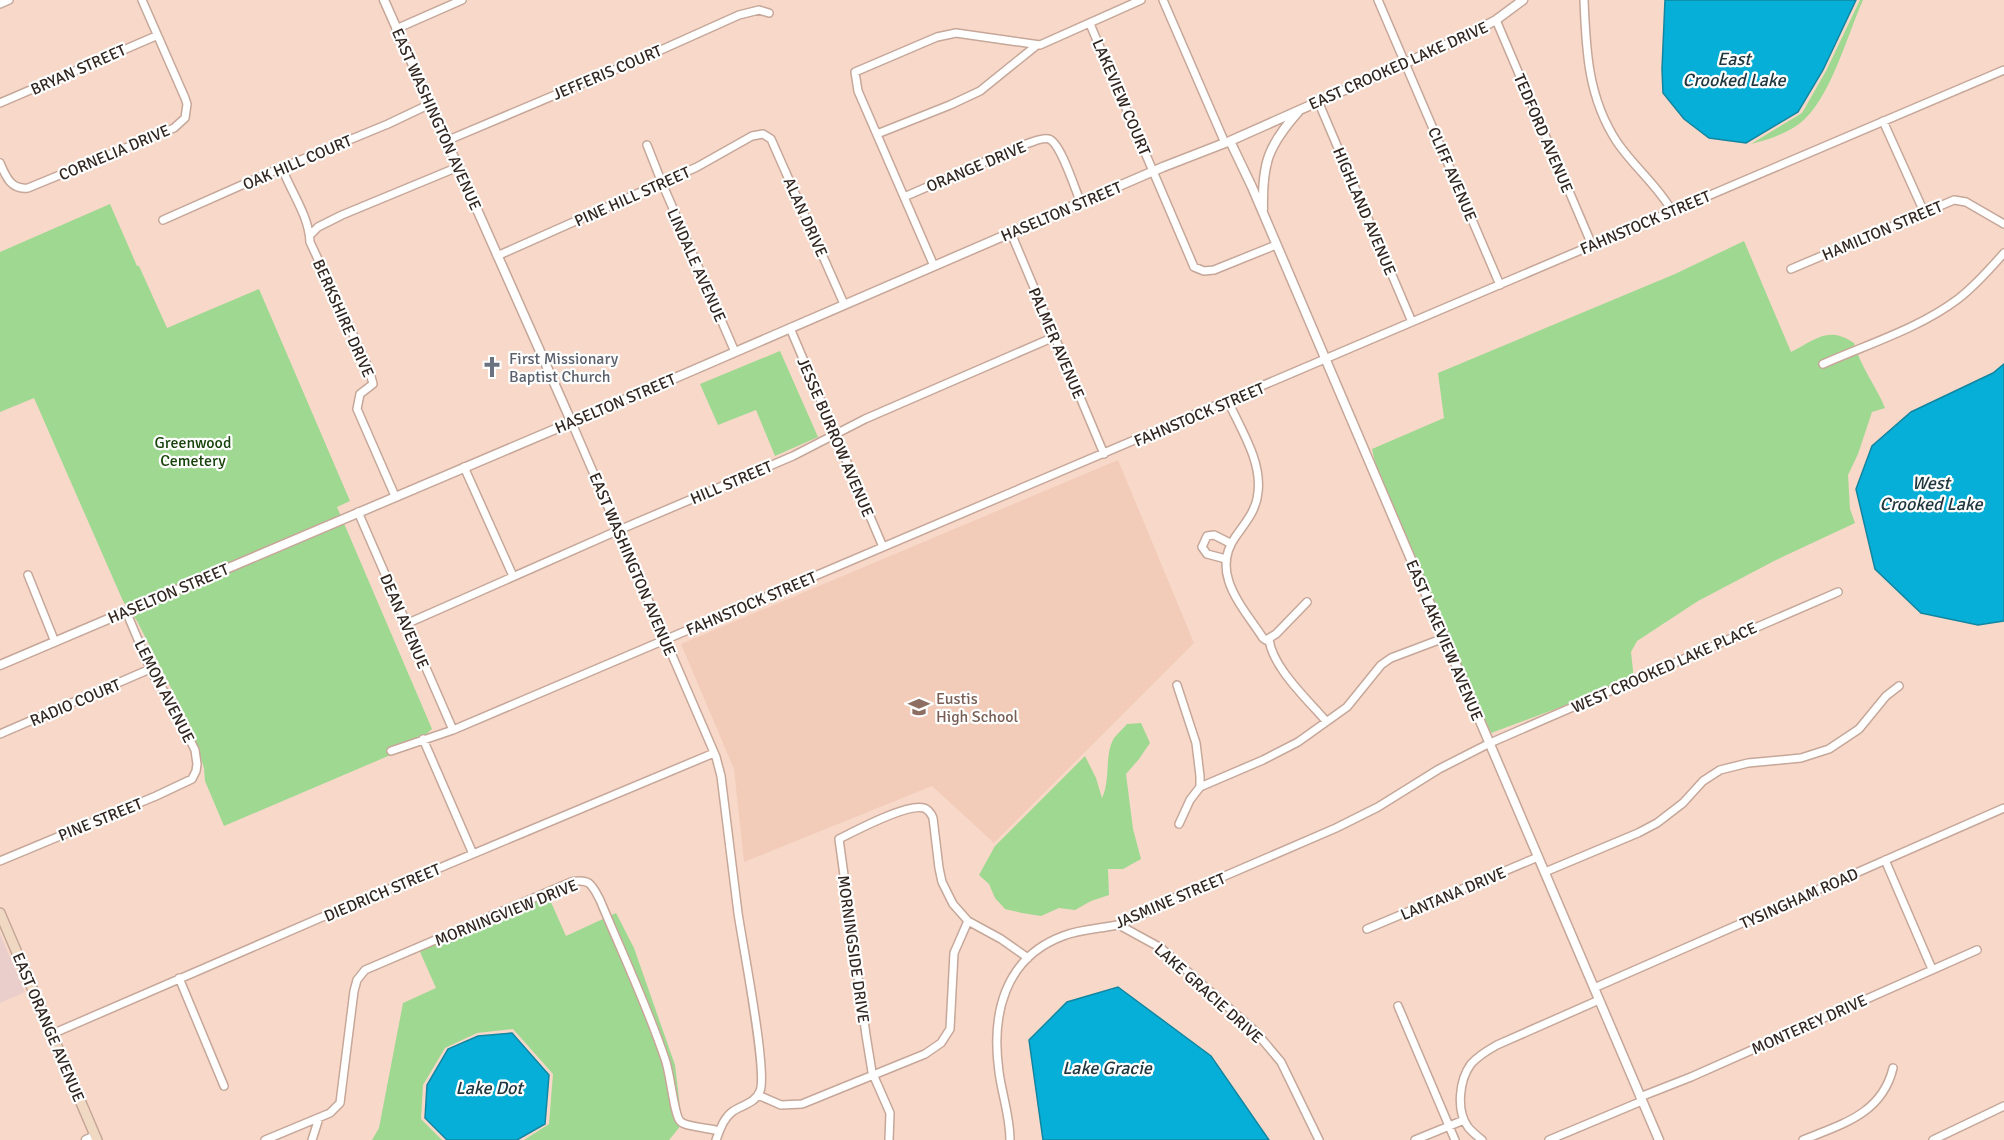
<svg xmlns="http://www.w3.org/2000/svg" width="2004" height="1140" font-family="Signika,sans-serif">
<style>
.commercial{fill:#e9cecb}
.built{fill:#f2ccb9}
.green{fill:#9fd891}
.water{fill:#05afd8;stroke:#1286a1;stroke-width:1.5}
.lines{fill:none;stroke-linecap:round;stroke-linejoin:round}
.minor-casing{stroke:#c6a799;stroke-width:10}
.tertiary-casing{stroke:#c6a799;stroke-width:11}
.secondary-casing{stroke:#c6a799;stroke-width:12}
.minor{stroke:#fff;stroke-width:7}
.tertiary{stroke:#fff;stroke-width:8}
.secondary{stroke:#f0d9c2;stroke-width:9}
.labels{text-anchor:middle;stroke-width:4.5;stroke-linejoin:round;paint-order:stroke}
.street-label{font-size:16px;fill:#322620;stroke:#fff}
.worship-label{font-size:16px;fill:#5b616d;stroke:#fff;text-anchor:start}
.park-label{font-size:16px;fill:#18430b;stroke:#fff}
.education-label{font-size:16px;fill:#785e54;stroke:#fff;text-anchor:start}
.water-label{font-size:18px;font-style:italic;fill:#1f363e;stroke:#fff}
</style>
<rect width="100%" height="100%" fill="#f7d8c9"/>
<path class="commercial" d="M 0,934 L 25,992 L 0,1003 Z"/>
<path class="built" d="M 1118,460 L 1194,643 L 994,843 L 932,786 L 744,862 L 734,769 L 681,644 Z"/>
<path class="green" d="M 1860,0 L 1863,0 C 1847,35 1830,101 1799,124 C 1785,134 1767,140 1751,144 L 1802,113 L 1826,71 Z
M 110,204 L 137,266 L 139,266 L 167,328 L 259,289 L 350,501 L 337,507 L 432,729 L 414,745 L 224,826 L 205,781 L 204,768 L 191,727 L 137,621 L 123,601 L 34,398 L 0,412 L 0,252 Z
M 1744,241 L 1791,352 C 1815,340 1828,325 1854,343 C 1860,366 1876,386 1885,408 L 1872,412 L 1858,454 L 1848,475 L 1850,509 L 1855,523 L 1774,561 L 1698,601 L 1637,641 L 1631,652 L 1634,680 L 1491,733 L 1377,471 L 1372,449 L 1444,418 L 1438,373 L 1675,274 Z
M 780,351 L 818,437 L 775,456 L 756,410 L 718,425 L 700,384 Z
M 1141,723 L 1150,743 L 1139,759 L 1126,774 L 1133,829 L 1141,859 L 1123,869 L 1108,869 L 1109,895 L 1091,901 L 1075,910 L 1059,908 L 1041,916 L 1022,913 L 1005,909 L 995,898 L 989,884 L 979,875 L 995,846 L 1085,756 L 1096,778 L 1102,798 C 1111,779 1104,755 1114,738 C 1118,733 1123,729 1127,724 Z
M 546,891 L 566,936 L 616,913 L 634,948 L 675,1065 L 682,1124 L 669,1140 L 524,1140 L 549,1124 L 553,1074 L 513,1029 L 477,1033 L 445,1048 L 423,1085 L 421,1119 L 442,1140 L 372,1140 L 379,1128 L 403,1003 L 436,988 L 417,945 Z"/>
<path class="water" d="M 1665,0 L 1856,0 L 1823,70 L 1798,112 L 1746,143 L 1709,138 L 1684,119 L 1663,93 L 1662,69 Z
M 2004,364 L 2004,621 L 1978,625 L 1921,613 L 1875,569 L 1856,489 L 1872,446 L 1911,412 L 1993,373 Z
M 1118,987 L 1211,1056 L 1269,1140 L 1043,1140 L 1029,1040 L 1067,1002 Z
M 512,1033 L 549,1075 L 545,1124 L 517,1140 L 447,1140 L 425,1118 L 427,1085 L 448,1049 L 478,1036 Z"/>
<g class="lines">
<defs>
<path id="minor" d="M 1163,0 L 1225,143
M 1378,0 L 1500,285
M 1584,0 C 1586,51 1588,98 1617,142 C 1634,167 1657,185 1672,211
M 0,4 L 9,0
M 1496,20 L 1592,245
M 1090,24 L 1194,267 L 1204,271 L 1214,270 L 1276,245
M 396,29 L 462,0
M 1318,101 L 1412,322
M 0,103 L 156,36
M 1883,121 L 1924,212
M 877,134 L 950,105 L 980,91 L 1037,45
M 446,141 L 652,54 L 739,15 L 759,10 L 769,13
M 647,145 L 662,183 L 735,352
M 0,163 C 6,177 11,190 28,188 L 174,128 L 185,118 L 187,104 L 185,98 L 142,0
M 282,168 C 291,192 309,216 310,242 L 369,369 L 373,384 L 360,394 L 357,409 L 395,496
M 904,197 L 1026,144 C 1033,142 1042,137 1049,139 C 1061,143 1075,190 1081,203
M 163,220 L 269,173 L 388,124 L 430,104
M 1011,233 L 1104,454
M 310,235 L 318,227 L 342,215 L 458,167
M 497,256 L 697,167 L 752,136 L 763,134 L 771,139 L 844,304
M 934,266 L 858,91 L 855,72 L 937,37 L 956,33 L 1040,45 L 1141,0
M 1791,269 L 1954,200 L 1966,202 L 2004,224
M 790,328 L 883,547
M 1823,364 C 1868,344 1918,329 1958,299 C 1975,286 1990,269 2004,253
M 1228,401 C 1240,428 1262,461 1258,492 C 1257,509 1246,522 1236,536 C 1209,573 1243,607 1263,638 L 1266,640 L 1276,634 L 1307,602
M 571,421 L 716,757 L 721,776 C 727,822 732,868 738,913 C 742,941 768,1073 760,1091 C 755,1104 741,1105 732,1112 C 723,1119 720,1130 716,1140
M 464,467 L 513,576
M 358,512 L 453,730
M 1226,559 L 1207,554 L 1202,547 L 1207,536 L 1214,535 L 1230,543
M 28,575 L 55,642
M 406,624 L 619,530 L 793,456 L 865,419 L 1054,337
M 1269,639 C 1272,667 1308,700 1326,721
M 1177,685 L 1196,743 L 1200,776 L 1200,787 L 1190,800 L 1179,824
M 0,734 L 150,669
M 423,739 L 473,854
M 391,751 L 453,730 L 2004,70
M 1200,787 L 1263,760 L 1298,742 L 1347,707 L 1381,665 L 1391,658 L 1444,638
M 1885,860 L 1932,969
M 0,861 L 156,796 L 192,779 L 196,771 L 197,764 L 195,750 L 171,702 L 152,673 L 126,611
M 1545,872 L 1638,833 L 1657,823 L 1683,803 L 1703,781 L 1720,770 L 1748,763 L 1801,758 L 1829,749 L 1859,729 L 1886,696 L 1899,686
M 1119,925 L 1161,948 L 1255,1031 L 1281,1062 L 1319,1140
M 1367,929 L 1538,857
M 179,978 L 224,1086
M 1594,988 L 2004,808
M 1398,1006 L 1455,1140
M 52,1034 L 320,918 L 714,753
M 758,1095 L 781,1105 L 802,1104 L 925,1054 L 941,1043 L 950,1029 L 954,953 L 968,921
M 1640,1097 L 1691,1077 L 1977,950
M 265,1140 L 330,1113 L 340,1103 L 354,991 L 357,980 L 365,970 L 571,882 C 590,878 592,885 600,900 C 622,953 647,1005 665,1059 C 670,1071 674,1115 680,1121 C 685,1127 710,1128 719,1131
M 312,1140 L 319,1118
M 889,1140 L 890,1113 L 872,1072 L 866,1035 L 839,839 C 855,831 907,803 924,808 C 929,810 931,813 933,818 L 939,868 L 942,882 L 953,904 L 968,921 L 1001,939 L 1028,958
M 1010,1140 C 1010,1116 1002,1095 999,1072 C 991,1015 1004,958 1063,936 C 1081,929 1099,929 1117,925 C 1133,921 1148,911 1162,903 L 1336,828 L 1378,807 L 1439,769 L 1490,743 L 1838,592
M 1415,1140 L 1464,1120
M 1482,1140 C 1477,1136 1472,1132 1468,1127 C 1456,1111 1459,1080 1471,1064 C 1478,1056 1488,1050 1497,1045 L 1599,1000
M 1549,1140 L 1642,1101
M 1803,1140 C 1842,1124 1882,1114 1893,1068
M 1933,1140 L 2004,1106"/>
<path id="tertiary" d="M 384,0 L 571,421
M 1230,141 L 1252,187 L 1659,1140
M 1263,209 C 1262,163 1268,146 1298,112
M 0,665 L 652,388 L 1163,167 L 1230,141 L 1466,36 L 1496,20 L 1523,0
M 86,1140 L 95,1136"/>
<path id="secondary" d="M 0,913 L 97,1140"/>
</defs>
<use href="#minor" class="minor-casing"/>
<use href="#tertiary" class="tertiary-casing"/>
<use href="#secondary" class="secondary-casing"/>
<use href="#minor" class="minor"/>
<use href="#tertiary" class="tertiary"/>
<use href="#secondary" class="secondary"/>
</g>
<defs>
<symbol id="church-bare" viewBox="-9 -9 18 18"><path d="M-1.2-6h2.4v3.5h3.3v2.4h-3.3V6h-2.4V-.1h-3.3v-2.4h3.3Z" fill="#6b7280" stroke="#fff" stroke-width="2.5" paint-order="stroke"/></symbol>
<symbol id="school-bare" viewBox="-9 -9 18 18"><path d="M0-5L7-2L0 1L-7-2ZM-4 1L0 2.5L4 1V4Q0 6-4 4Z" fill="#8d6e63" stroke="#fff" stroke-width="2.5" paint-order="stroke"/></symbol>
</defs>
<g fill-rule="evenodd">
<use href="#church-bare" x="477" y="352" width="30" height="30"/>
<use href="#school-bare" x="904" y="692" width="30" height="30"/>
</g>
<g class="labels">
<g class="street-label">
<text transform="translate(1398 65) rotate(-24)" y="6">EAST CROOKED LAKE DRIVE</text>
<text transform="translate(78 69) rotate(-24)" y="6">BRYAN STREET</text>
<text transform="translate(607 72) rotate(-23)" y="6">JEFFERIS COURT</text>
<text transform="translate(1122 97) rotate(67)" y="6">LAKEVIEW COURT</text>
<text transform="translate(437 119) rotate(66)" y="6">EAST WASHINGTON AVENUE</text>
<text transform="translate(1544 133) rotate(67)" y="6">TEDFORD AVENUE</text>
<text transform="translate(114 152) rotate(-23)" y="6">CORNELIA DRIVE</text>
<text transform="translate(297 162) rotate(-23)" y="6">OAK HILL COURT</text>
<text transform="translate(976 166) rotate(-23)" y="6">ORANGE DRIVE</text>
<text transform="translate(1453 174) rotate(67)" y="6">CLIFF AVENUE</text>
<text transform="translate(632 196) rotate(-24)" y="6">PINE HILL STREET</text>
<text transform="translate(1061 211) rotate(-23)" y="6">HASELTON STREET</text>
<text transform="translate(1365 211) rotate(67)" y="6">HIGHLAND AVENUE</text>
<text transform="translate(806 217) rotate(66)" y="6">ALAN DRIVE</text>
<text transform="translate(1645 222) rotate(-23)" y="6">FAHNSTOCK STREET</text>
<text transform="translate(1882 230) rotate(-23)" y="6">HAMILTON STREET</text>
<text transform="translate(697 265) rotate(66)" y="6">LINDALE AVENUE</text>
<text transform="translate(344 318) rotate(66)" y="6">BERKSHIRE DRIVE</text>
<text transform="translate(1057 343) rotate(67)" y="6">PALMER AVENUE</text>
<text transform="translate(615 403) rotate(-23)" y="6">HASELTON STREET</text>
<text transform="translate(1199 414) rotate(-23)" y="6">FAHNSTOCK STREET</text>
<text transform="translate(836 437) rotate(67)" y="6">JESSE BURROW AVENUE</text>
<text transform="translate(731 482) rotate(-23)" y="6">HILL STREET</text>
<text transform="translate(633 564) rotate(67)" y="6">EAST WASHINGTON AVENUE</text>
<text transform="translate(168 593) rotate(-23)" y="6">HASELTON STREET</text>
<text transform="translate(751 603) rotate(-23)" y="6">FAHNSTOCK STREET</text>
<text transform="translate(405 621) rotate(67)" y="6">DEAN AVENUE</text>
<text transform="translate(1445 640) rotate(67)" y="6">EAST LAKEVIEW AVENUE</text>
<text transform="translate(1664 667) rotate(-24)" y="6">WEST CROOKED LAKE PLACE</text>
<text transform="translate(165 691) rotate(63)" y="6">LEMON AVENUE</text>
<text transform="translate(75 702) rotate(-23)" y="6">RADIO COURT</text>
<text transform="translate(100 819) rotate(-22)" y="6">PINE STREET</text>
<text transform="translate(382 892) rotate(-23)" y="6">DIEDRICH STREET</text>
<text transform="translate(1453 893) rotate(-23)" y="6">LANTANA DRIVE</text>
<text transform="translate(1799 898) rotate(-24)" y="6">TYSINGHAM ROAD</text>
<text transform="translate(1170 900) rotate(-23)" y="6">JASMINE STREET</text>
<text transform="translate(506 912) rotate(-22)" y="6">MORNINGVIEW DRIVE</text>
<text transform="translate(854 949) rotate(82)" y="6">MORNINGSIDE DRIVE</text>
<text transform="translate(1209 993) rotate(42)" y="6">LAKE GRACIE DRIVE</text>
<text transform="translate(1809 1024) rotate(-24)" y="6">MONTEREY DRIVE</text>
<text transform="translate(49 1027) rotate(67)" y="6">EAST ORANGE AVENUE</text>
</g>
<g class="worship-label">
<text x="509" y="364">First Missionary<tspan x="509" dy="18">Baptist Church</tspan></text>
</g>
<g class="park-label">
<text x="193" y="448">Greenwood<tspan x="193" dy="18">Cemetery</tspan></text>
</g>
<g class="education-label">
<text x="936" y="704">Eustis<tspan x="936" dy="18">High School</tspan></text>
</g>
<g class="water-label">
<text x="1734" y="65">East<tspan x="1734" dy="21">Crooked Lake</tspan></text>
<text x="1931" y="489">West<tspan x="1931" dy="21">Crooked Lake</tspan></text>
<text x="1107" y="1074">Lake Gracie</text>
<text x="489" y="1094">Lake Dot</text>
</g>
</g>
</svg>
